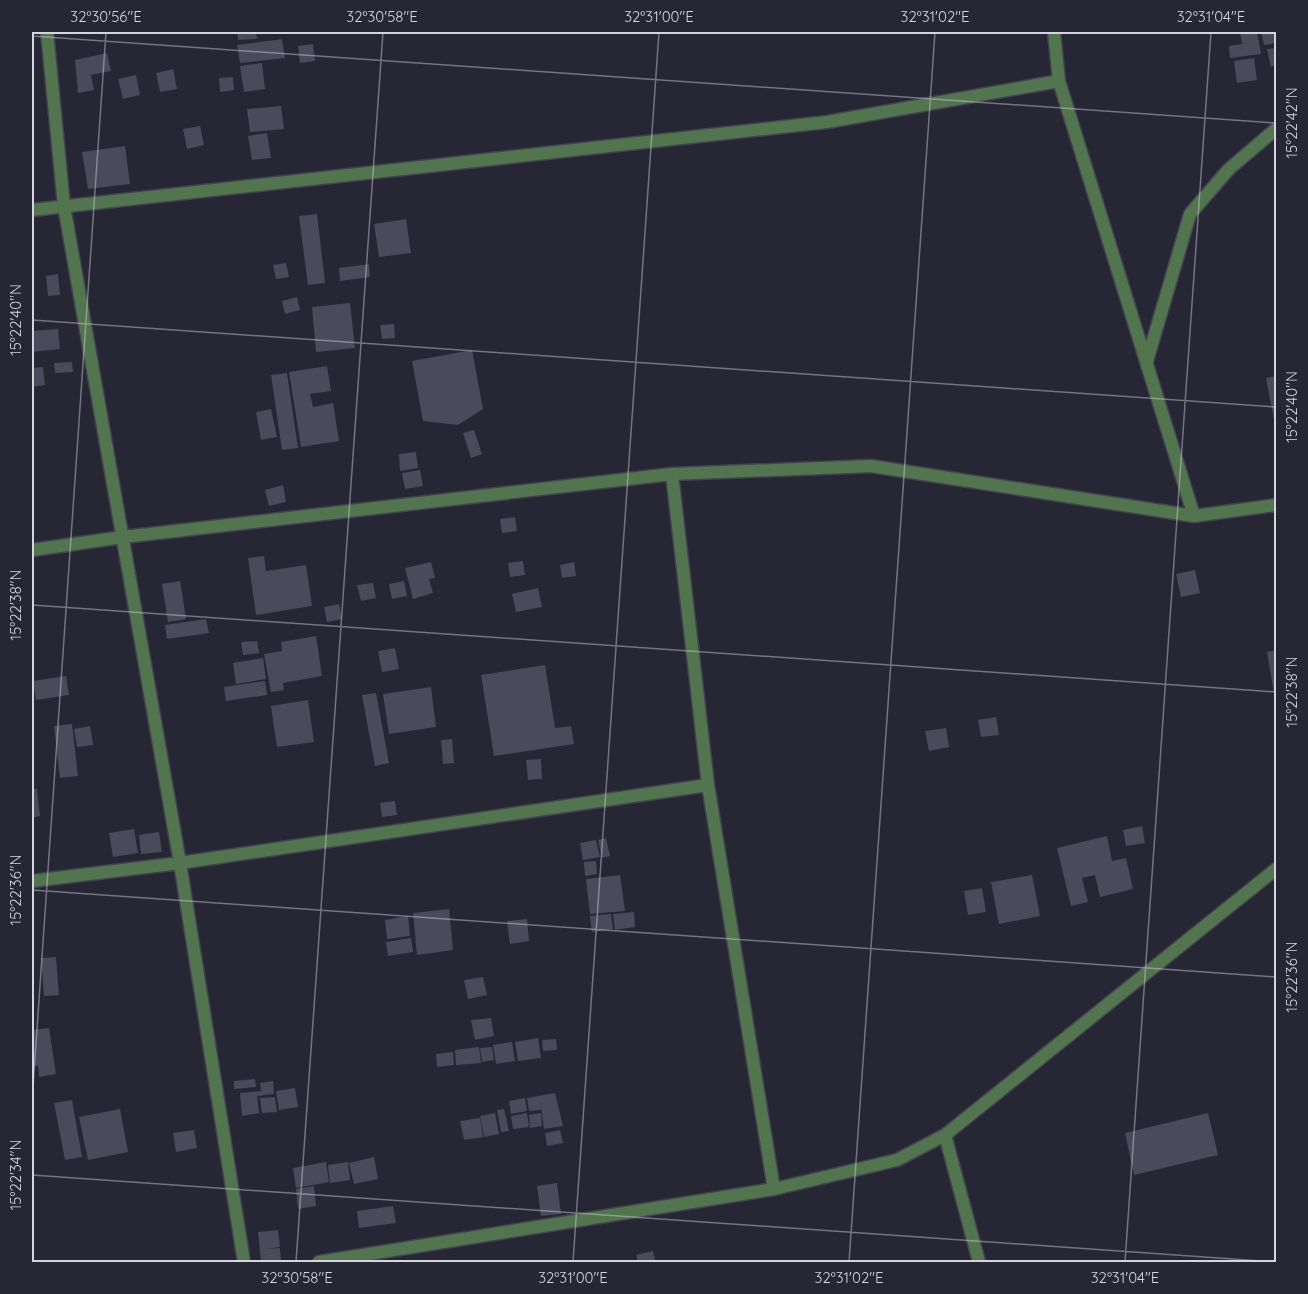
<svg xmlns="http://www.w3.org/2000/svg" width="1308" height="1294" font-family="Quicksand,sans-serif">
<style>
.building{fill:#494a5a}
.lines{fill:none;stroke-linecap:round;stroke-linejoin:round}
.street-casing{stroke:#424250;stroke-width:15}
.street{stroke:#52744e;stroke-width:12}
.ticks{fill:none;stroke:#d4d5df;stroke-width:1.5;stroke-opacity:0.45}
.neatline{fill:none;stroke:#d4d5df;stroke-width:2}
.ticks-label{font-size:15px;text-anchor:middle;fill:#d4d5df}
</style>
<rect width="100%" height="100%" fill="#262635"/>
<path class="building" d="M 237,32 L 256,32 L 257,39 L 238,40 Z
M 1240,32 L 1257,32 L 1261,54 L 1230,58 L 1229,46 L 1242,44 Z
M 1261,32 L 1276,32 L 1276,43 L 1264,45 Z
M 282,39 L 285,58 L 240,63 L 237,45 Z
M 313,44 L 315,61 L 300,63 L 298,46 Z
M 1276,48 L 1276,65 L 1271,67 L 1267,49 Z
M 107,53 L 111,71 L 91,75 L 94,90 L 78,93 L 75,60 Z
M 1254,58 L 1257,80 L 1237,83 L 1234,61 Z
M 262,63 L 265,89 L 244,92 L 240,66 Z
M 173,69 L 177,89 L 160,92 L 156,73 Z
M 136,75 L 140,95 L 123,99 L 118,79 Z
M 233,77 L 234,90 L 220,92 L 219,78 Z
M 281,106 L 284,129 L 250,132 L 247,109 Z
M 200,126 L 204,145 L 187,149 L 183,129 Z
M 267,133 L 271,158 L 252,160 L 248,136 Z
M 125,146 L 130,184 L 88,189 L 82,152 Z
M 317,214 L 325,283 L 308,285 L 299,216 Z
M 406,219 L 411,253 L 379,257 L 374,224 Z
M 286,263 L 289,277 L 276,279 L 273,265 Z
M 369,264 L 370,277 L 340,281 L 339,268 Z
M 58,274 L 60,295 L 48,296 L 46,276 Z
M 297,297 L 300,310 L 285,314 L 282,301 Z
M 350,303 L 355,348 L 316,352 L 312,307 Z
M 394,324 L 395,338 L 382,339 L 380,325 Z
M 58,329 L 60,349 L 32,352 L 32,331 Z
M 472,350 L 483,409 L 458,425 L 423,421 L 412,361 Z
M 72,362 L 73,372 L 55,373 L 54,363 Z
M 327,366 L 331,391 L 310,394 L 313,407 L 333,403 L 339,441 L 301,447 L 289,372 Z
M 43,367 L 45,385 L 32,387 L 32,368 Z
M 287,373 L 298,448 L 282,450 L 271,375 Z
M 1276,376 L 1276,425 L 1275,425 L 1266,378 Z
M 271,409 L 277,437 L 261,440 L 256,412 Z
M 474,430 L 482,454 L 471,458 L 463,433 Z
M 416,452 L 418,468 L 400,471 L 399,454 Z
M 420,470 L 423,486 L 405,489 L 402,473 Z
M 283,485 L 286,502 L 269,506 L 265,490 Z
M 515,517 L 517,531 L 502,533 L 500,519 Z
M 264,556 L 266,571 L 306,565 L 312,606 L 256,615 L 248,558 Z
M 523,561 L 525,575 L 510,577 L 508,563 Z
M 431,562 L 435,578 L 429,579 L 433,593 L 413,599 L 405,568 Z
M 574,562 L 576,576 L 562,578 L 560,565 Z
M 1195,570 L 1200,593 L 1181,597 L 1176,574 Z
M 180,581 L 186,619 L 168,622 L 162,584 Z
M 404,581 L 407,596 L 392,599 L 389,584 Z
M 373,583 L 376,598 L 361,601 L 357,585 Z
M 538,588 L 542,607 L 516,612 L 512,594 Z
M 339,604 L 342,619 L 327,622 L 324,607 Z
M 206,619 L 209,633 L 167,639 L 165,625 Z
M 316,636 L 322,676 L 283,683 L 284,690 L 271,692 L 264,654 L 282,651 L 281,642 Z
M 257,641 L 259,653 L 243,655 L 241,642 Z
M 395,648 L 399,669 L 382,672 L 378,651 Z
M 1276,650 L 1276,699 L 1275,700 L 1267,652 Z
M 263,658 L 266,679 L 236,684 L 233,663 Z
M 545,665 L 555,728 L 571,726 L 574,744 L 494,756 L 481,675 Z
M 66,676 L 69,695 L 36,700 L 33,681 Z
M 265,681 L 267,695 L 226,701 L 224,687 Z
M 431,687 L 436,727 L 389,734 L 383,694 Z
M 376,693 L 389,763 L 375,766 L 362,695 Z
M 308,700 L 314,742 L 277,747 L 271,706 Z
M 996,717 L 999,735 L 981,737 L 978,720 Z
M 72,724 L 78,776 L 60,778 L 54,726 Z
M 90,726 L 93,745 L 77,747 L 74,729 Z
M 946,728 L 949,747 L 929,751 L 925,731 Z
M 452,739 L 454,763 L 443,764 L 441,740 Z
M 541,759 L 542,779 L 528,780 L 526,760 Z
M 32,789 L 37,789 L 40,816 L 32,818 Z
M 395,801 L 397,815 L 382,817 L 380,803 Z
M 1142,826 L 1145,843 L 1126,846 L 1123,830 Z
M 134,829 L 138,853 L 113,857 L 109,833 Z
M 159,832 L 162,852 L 141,854 L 139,835 Z
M 1107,836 L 1112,861 L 1126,858 L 1133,889 L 1100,897 L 1095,875 L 1082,878 L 1088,902 L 1071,906 L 1057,848 Z
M 606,838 L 610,856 L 602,858 L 598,840 Z
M 596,840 L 600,857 L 583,860 L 580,843 Z
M 596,861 L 597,874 L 585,876 L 584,862 Z
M 620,875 L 625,911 L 590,914 L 586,879 Z
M 1032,875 L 1040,916 L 999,924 L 991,882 Z
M 982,888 L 986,912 L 968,915 L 964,891 Z
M 449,909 L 453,950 L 417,955 L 413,913 Z
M 634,912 L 635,927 L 615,930 L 613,914 Z
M 611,914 L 613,929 L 592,932 L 590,916 Z
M 408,916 L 410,936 L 387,939 L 385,920 Z
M 527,919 L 529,941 L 510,944 L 507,921 Z
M 411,938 L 413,952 L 388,956 L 386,942 Z
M 56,957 L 59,995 L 44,996 L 41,958 Z
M 483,977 L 487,995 L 468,999 L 464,980 Z
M 491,1018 L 494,1036 L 475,1040 L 471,1020 Z
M 49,1028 L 56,1074 L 39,1077 L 38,1066 L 32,1067 L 32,1030 Z
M 538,1038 L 541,1058 L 518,1061 L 515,1042 Z
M 556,1039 L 557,1050 L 543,1051 L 542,1040 Z
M 512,1042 L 515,1061 L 496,1064 L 493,1045 Z
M 479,1047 L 481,1063 L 456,1065 L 455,1050 Z
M 492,1047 L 494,1060 L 482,1062 L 480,1048 Z
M 453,1052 L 454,1065 L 437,1067 L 436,1054 Z
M 255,1079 L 256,1087 L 234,1089 L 234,1081 Z
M 273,1081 L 274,1094 L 257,1096 L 259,1113 L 242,1116 L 240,1093 L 261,1091 L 260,1083 Z
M 295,1088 L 298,1107 L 279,1110 L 276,1091 Z
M 555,1093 L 563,1126 L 544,1129 L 540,1099 L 541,1110 L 529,1111 L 527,1098 Z
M 275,1097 L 277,1112 L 262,1113 L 260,1098 Z
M 525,1098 L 527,1111 L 511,1114 L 509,1101 Z
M 72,1100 L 82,1157 L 65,1160 L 54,1103 Z
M 120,1109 L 128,1152 L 88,1160 L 79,1117 Z
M 504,1109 L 509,1131 L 501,1132 L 497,1110 Z
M 495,1113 L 499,1134 L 484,1137 L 480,1116 Z
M 527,1113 L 529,1127 L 513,1129 L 511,1116 Z
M 541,1113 L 542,1126 L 530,1128 L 529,1115 Z
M 1208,1113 L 1218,1155 L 1134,1175 L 1125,1133 Z
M 480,1118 L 483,1137 L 464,1140 L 460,1121 Z
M 194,1130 L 197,1148 L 176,1152 L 173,1133 Z
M 560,1130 L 563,1143 L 547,1146 L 545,1133 Z
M 374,1157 L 378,1179 L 354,1184 L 349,1163 Z
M 326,1162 L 329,1182 L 296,1188 L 293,1168 Z
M 348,1162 L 350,1180 L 330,1183 L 328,1165 Z
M 557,1183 L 561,1214 L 541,1216 L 537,1186 Z
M 314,1186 L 316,1206 L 298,1209 L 296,1189 Z
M 393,1206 L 396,1223 L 359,1228 L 357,1211 Z
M 278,1230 L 280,1247 L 266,1249 L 280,1248 L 281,1262 L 261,1262 L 258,1232 Z
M 653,1251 L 656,1262 L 638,1262 L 636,1255 Z"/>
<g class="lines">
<defs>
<path id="street" d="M 47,32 L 64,206 L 180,863 L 244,1262
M 1054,32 L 1059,81 L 1194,516
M 32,210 L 827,122 L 1059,81
M 1147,361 L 1190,214 L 1229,169 L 1276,129
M 672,474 L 708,785 L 774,1189
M 32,550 L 123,537 L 672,474 L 871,466 L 1194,516 L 1276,505
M 32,881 L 180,863 L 708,785
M 945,1135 L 979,1262
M 319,1262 L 774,1189 L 897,1160 L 945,1135 L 1276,869"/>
</defs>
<use href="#street" class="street-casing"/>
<use href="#street" class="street"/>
</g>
<path class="ticks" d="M 32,36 L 1276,123M 32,320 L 1276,407M 32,605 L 1276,692M 32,890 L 1276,977M 32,1101 L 106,32M 32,1175 L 1276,1262M 296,1262 L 383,32M 573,1262 L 659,32M 849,1262 L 935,32M 1125,1262 L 1211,32"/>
<rect width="1308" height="1294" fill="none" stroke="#262635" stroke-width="66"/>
<rect x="33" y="33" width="1242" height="1228" class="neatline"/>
<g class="ticks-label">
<text x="106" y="22">32°30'56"E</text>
<text x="382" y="22">32°30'58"E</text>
<text x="659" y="22">32°31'00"E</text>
<text x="935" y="22">32°31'02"E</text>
<text x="1211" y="22">32°31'04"E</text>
<text transform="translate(1292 123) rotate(-90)" y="5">15°22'42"N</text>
<text transform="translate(16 320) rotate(-90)" y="5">15°22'40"N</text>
<text transform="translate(1292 407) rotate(-90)" y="5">15°22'40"N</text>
<text transform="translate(16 605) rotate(-90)" y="5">15°22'38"N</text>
<text transform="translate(1292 692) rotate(-90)" y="5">15°22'38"N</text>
<text transform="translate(16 890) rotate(-90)" y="5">15°22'36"N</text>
<text transform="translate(1292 977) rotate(-90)" y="5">15°22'36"N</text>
<text transform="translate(16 1175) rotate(-90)" y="5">15°22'34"N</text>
<text x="297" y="1283">32°30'58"E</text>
<text x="573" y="1283">32°31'00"E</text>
<text x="849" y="1283">32°31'02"E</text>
<text x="1125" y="1283">32°31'04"E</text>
</g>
</svg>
